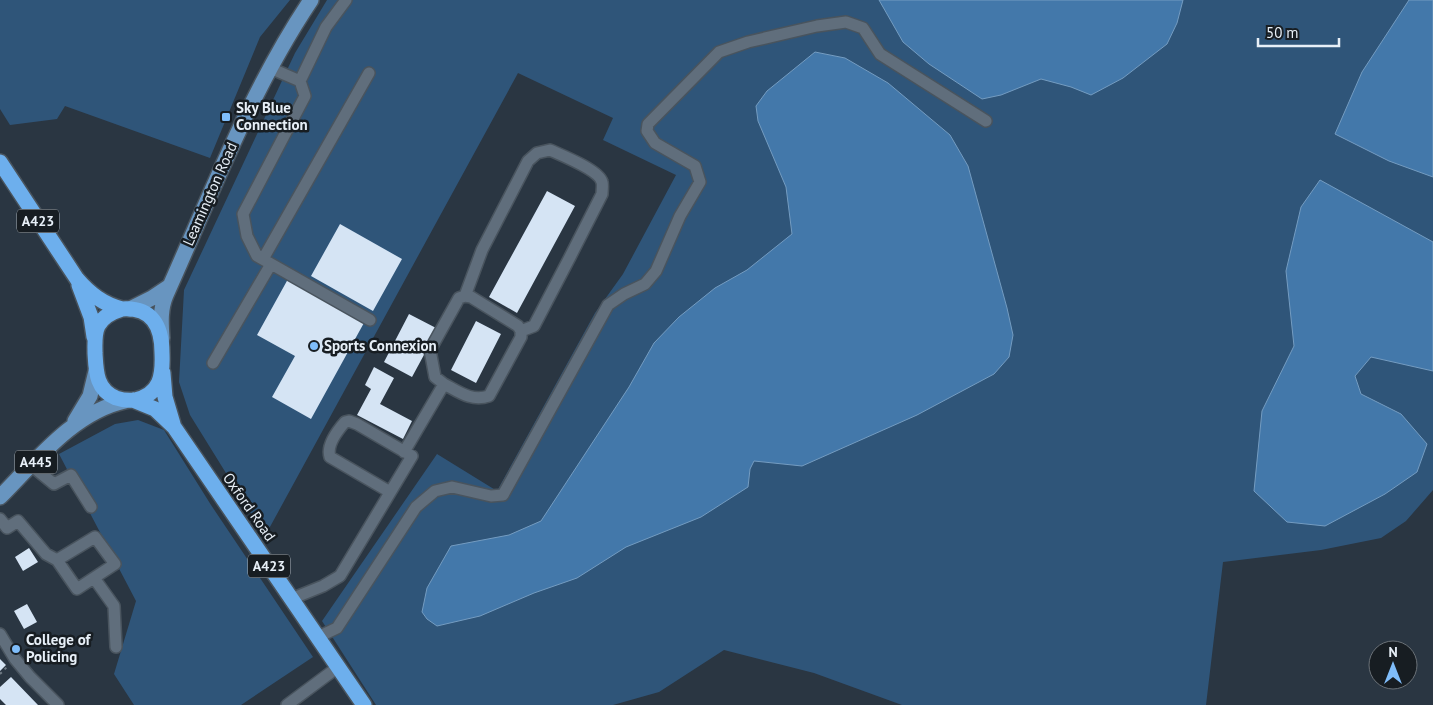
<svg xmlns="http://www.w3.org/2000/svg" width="1433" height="705" font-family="'PT Sans',sans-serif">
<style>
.green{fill:#2f5579}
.water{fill:#4378aa;stroke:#749cc1}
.building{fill:#d5e4f4}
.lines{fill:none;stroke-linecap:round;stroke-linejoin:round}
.minor-casing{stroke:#49545e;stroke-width:14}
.major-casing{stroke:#49545e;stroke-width:18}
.highway-casing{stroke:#49545e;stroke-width:18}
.path{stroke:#707b85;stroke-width:2;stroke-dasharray:2.5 4;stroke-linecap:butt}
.minor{stroke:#606e7c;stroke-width:11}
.major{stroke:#6895c0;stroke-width:15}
.highway{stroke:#6dafed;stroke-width:15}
.poi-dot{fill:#7fbdfa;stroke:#171d22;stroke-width:2}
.labels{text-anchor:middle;stroke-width:5;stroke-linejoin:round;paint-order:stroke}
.shield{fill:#171d22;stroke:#a9b0b7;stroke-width:1}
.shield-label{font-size:14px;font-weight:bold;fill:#e7eff7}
.poi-label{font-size:15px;font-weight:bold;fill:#e7eff7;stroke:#171d22;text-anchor:start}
.street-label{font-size:15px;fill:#e7eff7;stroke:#171d22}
</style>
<rect width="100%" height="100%" fill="#2a3642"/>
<path class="green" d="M 0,0 L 290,0 L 260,37 L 210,158 L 65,106 L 57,119 L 10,125 L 0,109 Z
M 327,0 L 1433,0 L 1433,490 L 1406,521 L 1381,538 L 1321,550 L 1223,562 L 1206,705 L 902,705 L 814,673 L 724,650 L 659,692 L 613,705 L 376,705 L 322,621 L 437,454 L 497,491 L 595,313 L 623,274 L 676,175 L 603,140 L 613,118 L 518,73 L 265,536 L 190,415 L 179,382 L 184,290 L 295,53 Z
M 138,420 L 164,430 L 211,505 L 313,657 L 241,705 L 134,705 L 114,674 L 136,601 L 59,454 L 115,424 Z"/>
<path class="water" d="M 879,0 L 1183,0 L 1177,23 L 1167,44 L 1123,78 L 1091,95 L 1071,87 L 1041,79 L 1001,95 L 982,99 L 929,64 L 903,42 Z
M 1409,0 L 1433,0 L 1433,177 L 1389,161 L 1335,134 L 1362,72 Z
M 815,52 L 845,58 L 888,83 L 950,135 L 968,166 L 1007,308 L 1013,335 L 1009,357 L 994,374 L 917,415 L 802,466 L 754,461 L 750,469 L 748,487 L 701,517 L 626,547 L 577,578 L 534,593 L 480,616 L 437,626 L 427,619 L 422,612 L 427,588 L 451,546 L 509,535 L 541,521 L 629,387 L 654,343 L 679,317 L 715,288 L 747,270 L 792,234 L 786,187 L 758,121 L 756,106 L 767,91 Z
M 1320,180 L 1433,242 L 1433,371 L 1371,357 L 1355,376 L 1361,394 L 1401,414 L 1427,444 L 1417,472 L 1385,494 L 1325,526 L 1287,522 L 1254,491 L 1262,411 L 1294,346 L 1286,271 L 1301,207 Z"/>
<path class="building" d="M 547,191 L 575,206 L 517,313 L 489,297 Z
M 340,224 L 402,259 L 373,311 L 311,276 Z
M 288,279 L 365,321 L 311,419 L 272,397 L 295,356 L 257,335 Z
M 409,314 L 438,329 L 412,377 L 384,362 Z
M 476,321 L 501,334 L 476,383 L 451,370 Z
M 374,367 L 394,378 L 380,404 L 412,421 L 403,439 L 357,415 L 371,389 L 365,385 Z
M 29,548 L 38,562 L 23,571 L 15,557 Z
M 27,604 L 37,622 L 24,629 L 14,611 Z
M 0,659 L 6,665 L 0,671 Z
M 11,677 L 38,705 L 6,705 L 0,699 L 0,687 Z"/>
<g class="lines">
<defs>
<path id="minor" d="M 270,68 L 300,81 L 305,96 L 243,214 L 247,236 L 257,256 L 370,320
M 300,81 L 326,27 L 346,0
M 263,259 L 369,73
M 465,296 L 482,250 L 528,161 L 537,153 L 550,150 C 561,155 599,170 602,182 C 603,185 602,191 602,194 L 570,257 L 534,326 L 521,331
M 213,363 L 271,264
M 404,452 L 444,384 C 459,392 472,402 489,396 L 521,337 L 521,331 L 518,326 L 471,297 L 465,296 L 459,298 L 430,350 L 435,377 L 444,384
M 32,466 L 54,484 L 71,475 L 91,507
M 0,519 L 7,528 L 18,521 L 46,554 L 57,560 L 77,589 L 115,564 L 95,537 L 57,560
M 94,578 L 114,606 L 116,647
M 291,599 L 323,586 L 340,576 L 412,456 L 357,424 L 349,421 L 345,422 C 338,430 326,445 330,457 L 390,492
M 0,634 L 15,659 L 30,677 L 58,705
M 318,637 L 337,628 L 416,507 L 435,491 L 452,487 L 491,496 L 503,495 L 608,305 L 624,294 L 645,284 L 656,271 L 680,216 L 700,182 L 695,166 L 655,143 L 647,131 L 648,124 L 719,52 L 748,42 L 817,26 L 846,22 L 863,28 L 880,54 L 986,121
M 287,705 L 338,667"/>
<path id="major" d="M 130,309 L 152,298 L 170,286
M 162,338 C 161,323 160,309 166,295 C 211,195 250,91 311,0
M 75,421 L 90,396 L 96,371
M 0,497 C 36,461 74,412 125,401"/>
<path id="highway" d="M 0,162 L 77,279 C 90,294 103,304 122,309
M 79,285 L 91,317 L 94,337
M 122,309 C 152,307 162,326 162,353 C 163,375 161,394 135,400 C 128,401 122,400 116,398 C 96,390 96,371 95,353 C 95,344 94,334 98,326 C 103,316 112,312 122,309 Z
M 163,373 L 165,397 L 173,424
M 133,400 L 155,409 L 174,427 L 364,705"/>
</defs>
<use href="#minor" class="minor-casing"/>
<use href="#major" class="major-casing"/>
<use href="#highway" class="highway-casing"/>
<path class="path" d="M 0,674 L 7,667"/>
<use href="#minor" class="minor"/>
<use href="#major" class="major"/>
<use href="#highway" class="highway"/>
</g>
<g class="poi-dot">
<rect x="221" y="112" width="10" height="10" rx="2.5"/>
<circle cx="314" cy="346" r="5"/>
<circle cx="16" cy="649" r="5"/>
</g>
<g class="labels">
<g class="shield">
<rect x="17" y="209.5" width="42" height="23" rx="4"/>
<rect x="15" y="450.5" width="42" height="23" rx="4"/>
<rect x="248" y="554.5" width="42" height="23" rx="4"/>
</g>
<g class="shield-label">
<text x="38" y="226">A423</text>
<text x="36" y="467">A445</text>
<text x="269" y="571">A423</text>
</g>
<g class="poi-label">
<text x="236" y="113">Sky Blue<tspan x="236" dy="17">Connection</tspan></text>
<text x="324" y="351">Sports Connexion</text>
<text x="26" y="645">College of<tspan x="26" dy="17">Policing</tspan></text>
</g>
<g class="street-label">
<text transform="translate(210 194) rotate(-66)" y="5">Leamington Road</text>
<text transform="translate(249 507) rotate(55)" y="5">Oxford Road</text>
</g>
</g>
<g transform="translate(1393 665)"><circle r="24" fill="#171d22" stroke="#6a7177"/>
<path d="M0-4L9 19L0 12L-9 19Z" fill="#7fbdfa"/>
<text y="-8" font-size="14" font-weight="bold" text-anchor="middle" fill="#e7eff7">N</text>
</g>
<path d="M1258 38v8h81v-8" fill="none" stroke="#e7eff7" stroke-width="2.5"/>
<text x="1266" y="38" font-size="15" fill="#e7eff7" stroke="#171d22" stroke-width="4" paint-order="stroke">50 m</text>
</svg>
